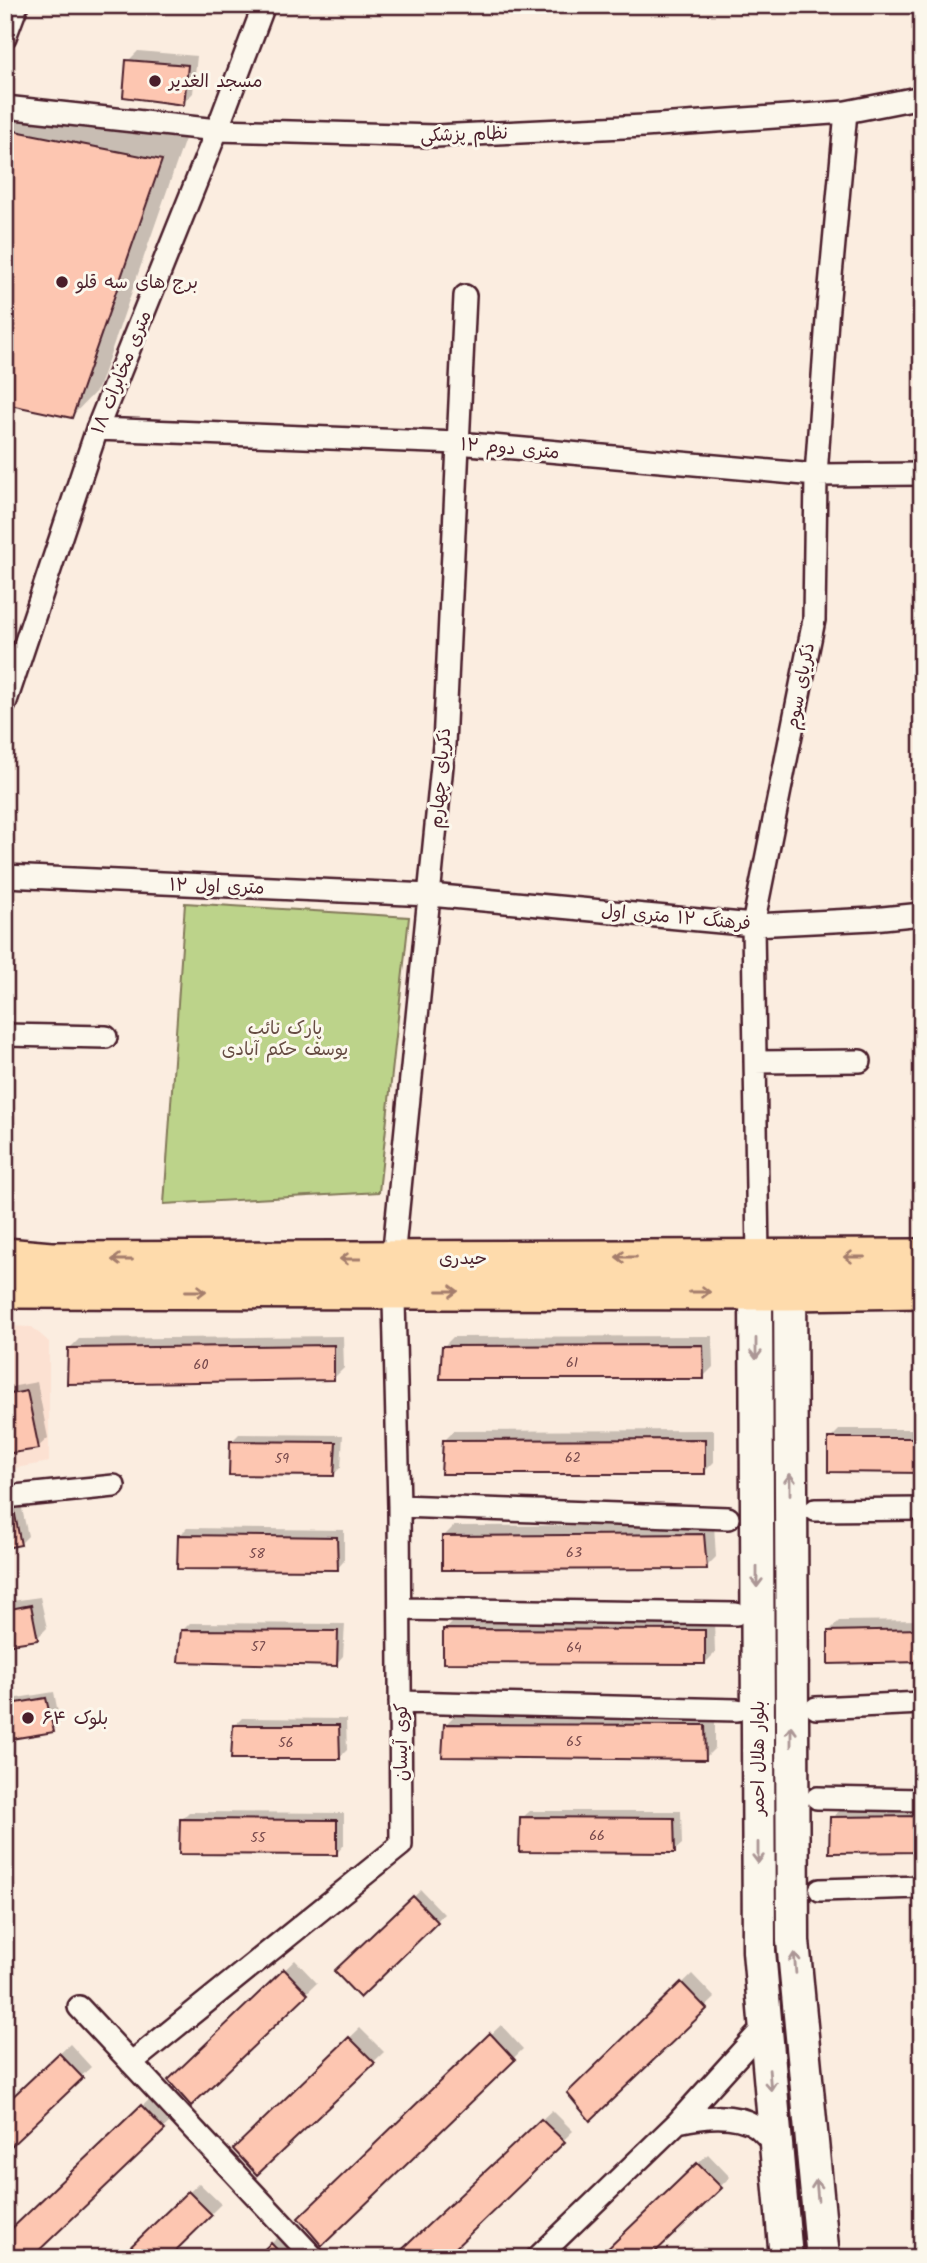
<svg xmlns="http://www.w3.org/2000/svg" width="927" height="2263" font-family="Kalam,'Playpen Sans Arabic',sans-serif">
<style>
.built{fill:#fce1d2}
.green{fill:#bcd38a;stroke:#83795a;stroke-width:2}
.shadow{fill:#0003}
.building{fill:#fdc6b1;stroke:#4a1f2b;stroke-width:2}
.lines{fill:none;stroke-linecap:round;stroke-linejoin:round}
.street-casing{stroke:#4a1f2b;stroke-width:26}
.secondary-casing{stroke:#4a1f2b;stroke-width:37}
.primary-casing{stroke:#4a1f2b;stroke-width:40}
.street{stroke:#fbf7ec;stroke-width:21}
.secondary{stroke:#fbf7ec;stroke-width:32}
.primary{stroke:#fedbac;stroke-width:35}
.oneway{stroke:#a47d6c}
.oneway2{stroke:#ab9695}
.poi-dot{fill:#4a1f2b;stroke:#fbf7ec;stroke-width:2.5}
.labels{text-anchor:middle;stroke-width:6;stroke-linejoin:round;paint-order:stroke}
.number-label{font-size:14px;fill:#77494c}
.poi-label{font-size:18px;fill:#4a1f2b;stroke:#fbf7ec;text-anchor:start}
.street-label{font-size:18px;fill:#4a1f2b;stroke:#fbf7ec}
.park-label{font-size:18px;fill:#664c43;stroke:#fbf7ec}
</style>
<rect width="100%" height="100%" fill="#fbede0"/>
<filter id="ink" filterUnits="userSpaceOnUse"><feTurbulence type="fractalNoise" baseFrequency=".0143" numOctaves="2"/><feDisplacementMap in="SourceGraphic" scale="14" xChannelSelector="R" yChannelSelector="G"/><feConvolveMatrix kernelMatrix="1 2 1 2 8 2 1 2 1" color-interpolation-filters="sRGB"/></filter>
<g filter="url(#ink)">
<path class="built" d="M 5,1326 L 32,1327 L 49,1342 L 49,1462 L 5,1470 Z"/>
<path class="green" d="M 185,903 L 409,917 L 379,1192 L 164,1204 Z"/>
<path class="shadow" d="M 138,51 L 197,56 L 193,93 L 183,103 L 128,61 Z
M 5,98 L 187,133 L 98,389 L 72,416 L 5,402 Z
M 343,1336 L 344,1368 L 334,1378 L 69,1349 L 79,1339 Z
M 712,1336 L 713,1367 L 703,1377 L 443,1347 L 453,1337 Z
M 37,1382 L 48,1438 L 38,1447 L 5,1453 L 5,1388 Z
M 840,1429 L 922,1429 L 922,1471 L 830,1439 Z
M 714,1430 L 714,1462 L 704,1472 L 444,1441 L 454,1431 Z
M 239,1434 L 343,1435 L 341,1467 L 334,1474 L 231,1442 Z
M 21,1504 L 28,1536 L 20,1544 L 5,1546 L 5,1506 Z
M 714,1525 L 716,1557 L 706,1567 L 444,1536 L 454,1526 Z
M 187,1528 L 344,1530 L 344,1561 L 337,1569 L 180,1535 Z
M 40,1597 L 47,1628 L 37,1638 L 5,1643 L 5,1602 Z
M 455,1620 L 714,1620 L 715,1653 L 705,1663 L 445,1630 Z
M 922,1620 L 922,1660 L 829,1631 L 839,1621 Z
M 190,1623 L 345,1624 L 343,1656 L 336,1664 L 182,1631 Z
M 54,1692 L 60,1723 L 53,1730 L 5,1738 L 5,1700 Z
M 455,1715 L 715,1716 L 715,1748 L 705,1758 L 445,1725 Z
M 242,1718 L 346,1719 L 347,1750 L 339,1758 L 235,1725 Z
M 922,1807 L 922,1850 L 832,1818 L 842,1808 Z
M 530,1811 L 681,1811 L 682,1844 L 674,1851 L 522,1818 Z
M 189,1812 L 344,1813 L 344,1845 L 337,1853 L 181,1820 Z
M 421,1890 L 444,1914 L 360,1995 L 337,1971 Z
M 295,1960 L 317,1983 L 191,2104 L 170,2080 Z
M 692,1974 L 715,1998 L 591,2118 L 569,2093 Z
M 501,2025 L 523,2049 L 322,2244 L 300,2218 Z
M 360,2028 L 384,2052 L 257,2173 L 235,2149 Z
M 70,2044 L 91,2067 L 5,2150 L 5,2106 Z
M 152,2097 L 173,2119 L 28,2258 L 5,2236 Z
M 552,2110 L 573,2131 L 442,2258 L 395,2258 Z
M 708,2154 L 730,2177 L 647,2258 L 600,2258 Z
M 199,2183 L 221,2204 L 166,2258 L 121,2258 Z
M 281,2234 L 303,2258 L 257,2258 Z"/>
<path class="building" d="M 126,60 L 188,65 L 184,105 L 123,97 Z
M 5,129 L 162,160 L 72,418 L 5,404 Z
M 334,1345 L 334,1380 L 67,1384 L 68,1348 Z
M 703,1345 L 704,1379 L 440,1379 L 442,1346 Z
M 27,1391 L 39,1449 L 5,1454 L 5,1395 Z
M 828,1438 L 922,1438 L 922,1473 L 828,1472 Z
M 705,1439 L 705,1474 L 441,1474 L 443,1440 Z
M 230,1441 L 336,1442 L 334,1476 L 229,1475 Z
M 14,1510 L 21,1545 L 5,1548 L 5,1512 Z
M 704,1534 L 707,1569 L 442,1570 L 442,1536 Z
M 178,1535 L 337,1537 L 338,1570 L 177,1569 Z
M 31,1605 L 38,1640 L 5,1645 L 5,1610 Z
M 443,1629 L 705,1630 L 705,1664 L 443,1663 Z
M 922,1629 L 922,1662 L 828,1664 L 828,1631 Z
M 181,1630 L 338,1631 L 337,1666 L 178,1662 Z
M 46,1698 L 54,1732 L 5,1740 L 5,1705 Z
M 444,1724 L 705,1725 L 706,1760 L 442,1757 Z
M 233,1725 L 339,1725 L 340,1759 L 231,1759 Z
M 922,1816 L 922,1852 L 829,1853 L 830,1817 Z
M 520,1817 L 674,1818 L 675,1853 L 519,1852 Z
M 180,1819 L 337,1820 L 337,1855 L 179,1854 Z
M 413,1896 L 438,1922 L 360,1998 L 334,1971 Z
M 284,1969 L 308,1994 L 191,2106 L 168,2080 Z
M 681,1982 L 707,2009 L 590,2121 L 567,2093 Z
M 490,2033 L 515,2060 L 322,2246 L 298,2218 Z
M 349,2037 L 375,2063 L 257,2175 L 233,2149 Z
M 59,2053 L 83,2078 L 5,2152 L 5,2104 Z
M 141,2105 L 165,2130 L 31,2258 L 5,2258 L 5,2235 Z
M 541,2119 L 565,2142 L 445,2258 L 393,2258 Z
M 697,2163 L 722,2188 L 649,2258 L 598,2258 Z
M 188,2191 L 212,2215 L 168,2258 L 119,2258 Z
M 271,2243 L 285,2258 L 255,2258 Z"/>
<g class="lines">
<defs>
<path id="street" d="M 5,37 L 17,5
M 5,107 L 217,130 L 436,136 L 644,126 L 846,112 L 922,97
M 97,429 L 458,443 L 816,475 L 922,474
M 5,704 L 97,429 L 217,130 L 264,5
M 5,876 L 430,895 L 753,925 L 873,919 L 922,914
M 5,1035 L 106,1037
M 755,1062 L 860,1061
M 758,1257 L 753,925 L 814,620 L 816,475 L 827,319 L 846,112
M 5,1497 L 114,1486
M 399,1506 L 728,1518
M 815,1510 L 922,1509
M 400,1609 L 736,1614
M 400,1702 L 737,1710
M 816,1708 L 922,1703
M 817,1798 L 922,1800
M 820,1890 L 922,1887
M 79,2007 L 314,2258
M 765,2026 L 678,2122 C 702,2117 733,2112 756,2126 C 763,2131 770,2140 776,2146
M 131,2063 L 401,1845 L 399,1506 L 393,1259 L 444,745 L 465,296
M 537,2258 L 678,2122"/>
<path id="secondary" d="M 790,1267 L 793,1941 L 823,2258
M 758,1268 L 756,1292 L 759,1951 L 786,2258"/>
<path id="primary" d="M 5,1256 L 51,1260 L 922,1257
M 5,1290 L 789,1292 L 922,1290"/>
</defs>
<use href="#street" class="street-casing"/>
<use href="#secondary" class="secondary-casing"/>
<use href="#primary" class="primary-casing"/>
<use href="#street" class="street"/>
<use href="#secondary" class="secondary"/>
<use href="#primary" class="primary"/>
</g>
<defs><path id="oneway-shaft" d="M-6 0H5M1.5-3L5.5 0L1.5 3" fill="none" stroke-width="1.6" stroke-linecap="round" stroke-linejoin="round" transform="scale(1.75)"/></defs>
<g class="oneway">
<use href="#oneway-shaft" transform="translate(626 1257) rotate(180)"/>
<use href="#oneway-shaft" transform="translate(854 1257) rotate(180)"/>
<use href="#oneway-shaft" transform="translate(350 1259) rotate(180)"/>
<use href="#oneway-shaft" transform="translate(122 1260) rotate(180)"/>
<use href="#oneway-shaft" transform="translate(196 1291)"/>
<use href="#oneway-shaft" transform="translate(448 1291)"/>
<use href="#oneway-shaft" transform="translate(700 1292)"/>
</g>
<g class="oneway2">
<use href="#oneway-shaft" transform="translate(756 1349) rotate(90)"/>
<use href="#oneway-shaft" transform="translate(790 1484) rotate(-90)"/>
<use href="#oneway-shaft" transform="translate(757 1577) rotate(90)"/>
<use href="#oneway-shaft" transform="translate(791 1736) rotate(-90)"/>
<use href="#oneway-shaft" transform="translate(758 1853) rotate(90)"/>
<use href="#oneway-shaft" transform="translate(795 1963) rotate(-95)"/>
<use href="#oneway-shaft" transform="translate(770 2080) rotate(85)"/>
<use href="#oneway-shaft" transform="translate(817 2190) rotate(-95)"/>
</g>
</g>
<g class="poi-dot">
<circle cx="155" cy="81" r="7"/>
<circle cx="62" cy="282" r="7"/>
<circle cx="28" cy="1718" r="7"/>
</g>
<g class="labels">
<g class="number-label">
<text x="572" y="1367">61</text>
<text x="201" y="1369">60</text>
<text x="573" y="1462">62</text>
<text x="282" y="1463">59</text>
<text x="574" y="1557">63</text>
<text x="257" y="1558">58</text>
<text x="258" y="1651">57</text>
<text x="574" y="1652">64</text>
<text x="574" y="1746">65</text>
<text x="286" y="1747">56</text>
<text x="597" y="1840">66</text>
<text x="258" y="1842">55</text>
</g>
<g class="poi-label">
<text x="169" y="87">مسجد الغدیر</text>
<text x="76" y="288">برج های سه قلو</text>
<text x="42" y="1724">بلوک ۶۴</text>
</g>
<g class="street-label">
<text transform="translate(464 134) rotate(-2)" y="6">نظام پزشکی</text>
<text transform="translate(121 372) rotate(-68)" y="6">۱۸ متری مخابرات</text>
<text transform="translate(510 448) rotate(5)" y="6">۱۲ متری دوم</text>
<text transform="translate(800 686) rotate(-79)" y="6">ذکریای سوم</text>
<text transform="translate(440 778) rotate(-85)" y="6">ذکریای چهارم</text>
<text transform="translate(217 886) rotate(2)" y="6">۱۲ متری اول</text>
<text transform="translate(676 917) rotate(5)" y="6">فرهنگ ۱۲ متری اول</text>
<text x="463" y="1264">حیدری</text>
<text transform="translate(401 1742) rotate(-90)" y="6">کوی آیسان</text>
<text transform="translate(758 1758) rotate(-90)" y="6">بلوار هلال احمر</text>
</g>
<g class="park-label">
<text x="285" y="1034">پارک نائب<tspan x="285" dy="21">یوسف حکم آبادی</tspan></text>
</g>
</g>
<rect width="927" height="2263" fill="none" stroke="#fbf7ec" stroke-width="28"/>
<rect x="14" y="14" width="899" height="2235" fill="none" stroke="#4a1f2b" stroke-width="2.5" filter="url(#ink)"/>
</svg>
